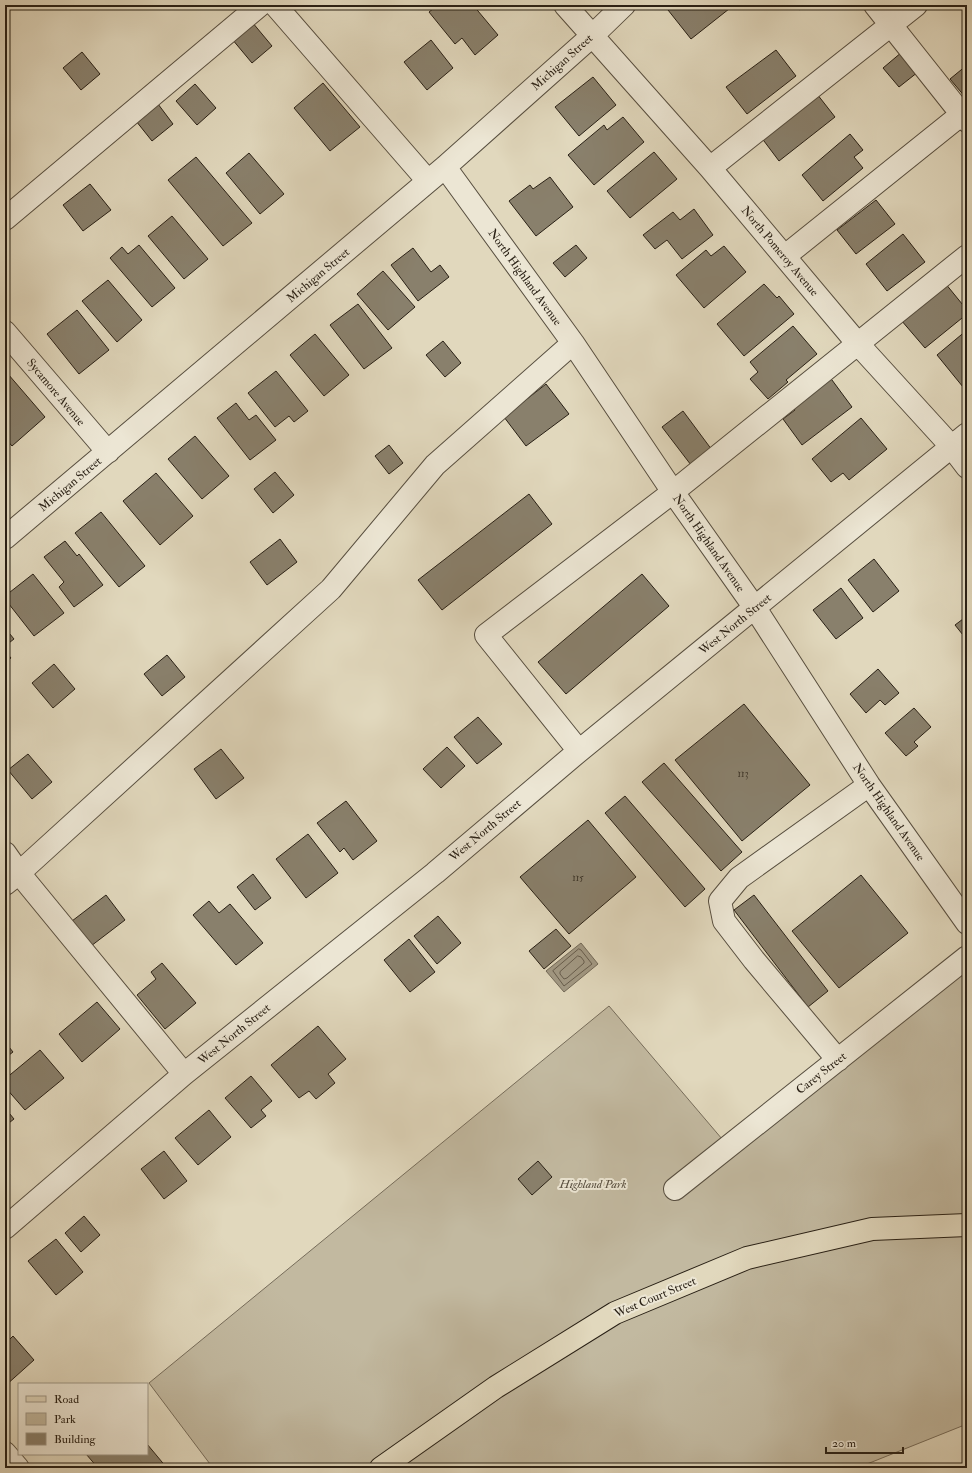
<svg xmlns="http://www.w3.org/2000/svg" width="972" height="1473" font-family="'IM FELL Double Pica',serif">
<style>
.green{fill:#c2b9a0;stroke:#766c5a}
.water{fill:#a29984;stroke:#726958}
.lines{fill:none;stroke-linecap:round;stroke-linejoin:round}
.shore{stroke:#665c4c;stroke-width:1}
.building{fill:#89806c;stroke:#292015}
.minor-casing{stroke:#574e3f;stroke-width:24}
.major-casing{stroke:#292015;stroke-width:24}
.minor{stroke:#ece6d4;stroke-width:22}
.major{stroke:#e1d8bd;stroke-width:22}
.labels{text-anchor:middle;stroke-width:4;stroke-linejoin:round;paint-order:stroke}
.number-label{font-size:10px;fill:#41382b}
.street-label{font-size:12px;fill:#292015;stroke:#ece6d4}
.park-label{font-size:12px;font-style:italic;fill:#574e3f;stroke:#ece6d4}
</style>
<rect width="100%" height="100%" fill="#e1d8bd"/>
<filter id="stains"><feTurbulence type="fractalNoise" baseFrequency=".005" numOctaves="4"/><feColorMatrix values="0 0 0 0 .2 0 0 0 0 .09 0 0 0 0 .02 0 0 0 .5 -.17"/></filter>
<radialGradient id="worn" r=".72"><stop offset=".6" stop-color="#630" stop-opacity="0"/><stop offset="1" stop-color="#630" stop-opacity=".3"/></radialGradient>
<path class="green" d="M 967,957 L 967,1424 L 857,1468 L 213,1468 L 149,1383 L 609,1006 L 728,1146 Z"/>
<path class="water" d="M 581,943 L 598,964 L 564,992 L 546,971 Z"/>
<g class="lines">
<path class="shore" d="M 579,949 L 581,950 L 592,964 L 564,986 L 553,971 Z
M 578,956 L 581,957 L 584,961 L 584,963 L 567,978 L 564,979 L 560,974 L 560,972 Z"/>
</g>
<path class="building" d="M 438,5 L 473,5 L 498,35 L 475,55 L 462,38 L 455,44 L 429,12 Z
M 674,5 L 734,5 L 691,39 L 668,10 Z
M 796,5 L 805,5 L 799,10 Z
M 252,22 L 272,46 L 252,63 L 232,39 Z
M 431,40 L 453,68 L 427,90 L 404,62 Z
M 776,50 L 796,76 L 747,114 L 726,87 Z
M 82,52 L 100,74 L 81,90 L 63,68 Z
M 902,52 L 918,72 L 899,87 L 883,68 Z
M 967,65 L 967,97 L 966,98 L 950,79 Z
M 593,77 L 616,105 L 579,136 L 555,107 Z
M 323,83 L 360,127 L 330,151 L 294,108 Z
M 195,84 L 216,108 L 197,125 L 176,101 Z
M 817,94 L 835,117 L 779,161 L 761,137 Z
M 158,104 L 173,124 L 152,141 L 136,121 Z
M 623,117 L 644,142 L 594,185 L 568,155 L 604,125 L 607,130 Z
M 850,134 L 863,150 L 854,157 L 863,168 L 823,201 L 802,175 Z
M 654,152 L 677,179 L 630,218 L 607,191 Z
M 249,153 L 284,194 L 260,214 L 226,173 Z
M 196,157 L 252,223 L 223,246 L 168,180 Z
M 550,177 L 573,207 L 536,236 L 509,201 L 530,185 L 533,189 Z
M 90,184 L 111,210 L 83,231 L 63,205 Z
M 876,200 L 895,224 L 856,254 L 837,230 Z
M 694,209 L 713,235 L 682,259 L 667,240 L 655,249 L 643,235 L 673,212 L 680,220 Z
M 172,216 L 208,259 L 184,279 L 148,236 Z
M 903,234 L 925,262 L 887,291 L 866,264 Z
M 139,245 L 175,288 L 152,307 L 110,258 L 122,247 L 128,254 Z
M 576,245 L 587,258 L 565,277 L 553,263 Z
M 724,246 L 746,272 L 704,308 L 676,275 L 706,250 L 711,256 Z
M 413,248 L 431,272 L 440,265 L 449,277 L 418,301 L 391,265 Z
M 383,271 L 415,307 L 388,330 L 357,294 Z
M 108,280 L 142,320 L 117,342 L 82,301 Z
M 945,283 L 967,310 L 967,314 L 925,348 L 901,320 Z
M 764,284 L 777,298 L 779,296 L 794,314 L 744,356 L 717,324 Z
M 358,304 L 392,348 L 364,369 L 330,325 Z
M 77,310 L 109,350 L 79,374 L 47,334 Z
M 793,326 L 817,354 L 786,380 L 788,382 L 768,399 L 750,379 L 758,372 L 750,362 Z
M 967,330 L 967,383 L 963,387 L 937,355 Z
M 315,334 L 349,375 L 324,396 L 290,355 Z
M 443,341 L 461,363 L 445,377 L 426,355 Z
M 276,371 L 308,411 L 294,422 L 289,416 L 275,427 L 248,393 Z
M 8,374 L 45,417 L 12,446 L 5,438 L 5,376 Z
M 829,376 L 852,407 L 802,445 L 783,419 L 795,410 L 791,405 Z
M 546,384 L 569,414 L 526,446 L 504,417 Z
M 236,403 L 249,420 L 256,415 L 276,440 L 250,460 L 217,418 Z
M 683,411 L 712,450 L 691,465 L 662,427 Z
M 861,418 L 887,449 L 849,480 L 843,473 L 831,482 L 812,459 Z
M 195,436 L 229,476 L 202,499 L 168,459 Z
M 389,445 L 403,463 L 389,474 L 375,456 Z
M 275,472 L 294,495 L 273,513 L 254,489 Z
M 156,473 L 193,516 L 160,545 L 123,501 Z
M 529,494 L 552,524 L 442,610 L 418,580 Z
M 101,512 L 145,566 L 119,587 L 75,533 Z
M 280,539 L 297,562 L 267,585 L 250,562 Z
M 65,541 L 77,556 L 79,554 L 103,585 L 74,607 L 59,587 L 64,582 L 44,557 Z
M 874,559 L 899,591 L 873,612 L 848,580 Z
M 33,574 L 64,613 L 34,636 L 5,599 L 5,596 Z
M 642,574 L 669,606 L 566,694 L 538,662 Z
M 841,588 L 863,618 L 836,639 L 813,610 Z
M 967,616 L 967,640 L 955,625 Z
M 5,628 L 14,639 L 5,646 Z
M 5,651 L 11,658 L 5,662 Z
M 167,655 L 185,677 L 162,696 L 144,674 Z
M 54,664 L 75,689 L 53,708 L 32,683 Z
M 878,669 L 899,693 L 885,705 L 880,700 L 866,713 L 850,694 Z
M 744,704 L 810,785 L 742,841 L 675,760 Z
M 914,708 L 931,727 L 914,742 L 918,746 L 906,756 L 885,733 Z
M 478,717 L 502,744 L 477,764 L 454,737 Z
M 447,747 L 465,766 L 441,788 L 423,769 Z
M 221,749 L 244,778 L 216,799 L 194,769 Z
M 28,754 L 52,782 L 32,799 L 8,770 Z
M 664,763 L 742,852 L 721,871 L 642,782 Z
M 625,796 L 705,889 L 685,907 L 605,813 Z
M 346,801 L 377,841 L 353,860 L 344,848 L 340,852 L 317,823 Z
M 588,820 L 636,877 L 569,934 L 520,877 Z
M 308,834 L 338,873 L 306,898 L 276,859 Z
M 253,874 L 271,898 L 255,910 L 237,887 Z
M 861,875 L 908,933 L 839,988 L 792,931 Z
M 106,895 L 125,920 L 91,946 L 72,921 Z
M 754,895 L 828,991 L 808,1007 L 734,910 Z
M 209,901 L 219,913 L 230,904 L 263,943 L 236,965 L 193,915 Z
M 438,916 L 461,943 L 437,964 L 414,936 Z
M 556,929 L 571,946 L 544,969 L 529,951 Z
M 409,939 L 435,972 L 410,992 L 384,960 Z
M 162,963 L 196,1003 L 165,1029 L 137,995 L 156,979 L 151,972 Z
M 97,1002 L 120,1029 L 82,1062 L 59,1034 Z
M 318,1026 L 346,1059 L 328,1074 L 335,1083 L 316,1099 L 309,1091 L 299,1098 L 271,1065 Z
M 5,1042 L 13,1052 L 5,1058 Z
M 40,1050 L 64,1078 L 25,1110 L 5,1087 L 5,1079 Z
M 251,1076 L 272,1101 L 261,1110 L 266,1116 L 251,1128 L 225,1098 Z
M 5,1108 L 14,1119 L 5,1126 Z
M 209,1110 L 231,1137 L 198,1165 L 175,1138 Z
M 164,1151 L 187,1181 L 164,1199 L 141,1169 Z
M 538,1161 L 552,1177 L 532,1195 L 518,1179 Z
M 84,1216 L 100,1235 L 81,1252 L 65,1233 Z
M 56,1239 L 83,1272 L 56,1295 L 28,1261 Z
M 13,1336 L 34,1360 L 5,1386 L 5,1344 Z
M 147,1444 L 167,1468 L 98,1468 L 86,1454 L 147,1454 Z"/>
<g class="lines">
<defs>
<path id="minor" d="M 275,5 L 428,181
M 565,5 L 710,168 L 858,344 L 951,446 L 967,467
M 875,5 L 967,121
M 445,167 L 573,343 L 673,492 L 755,608 L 869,785 L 967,923
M 710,168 L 916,5
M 5,219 L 260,5
M 785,256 L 962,114
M 5,332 L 108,452
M 5,538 L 445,167 L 592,36 L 624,5
M 579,751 L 486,635 L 673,492 L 967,256
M 5,853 L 19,873 L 184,1074
M 5,884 L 19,873 L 331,589 L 435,465 L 573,343
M 838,1060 L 754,960 L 724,921 L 720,901 L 739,878 L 869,785
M 675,1189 L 967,957
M 5,1228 L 184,1074 L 435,873 L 579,751 L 967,434
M 5,1453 L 18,1468"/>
<path id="major" d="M 381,1468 L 496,1387 L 615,1313 L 747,1258 L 872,1229 L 967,1225"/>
</defs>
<use href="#minor" class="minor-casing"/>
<use href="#major" class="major-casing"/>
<use href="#minor" class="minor"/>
<use href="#major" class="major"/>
</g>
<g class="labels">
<g class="number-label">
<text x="743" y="777">113</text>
<text x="578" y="881">115</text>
</g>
<g class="street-label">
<text transform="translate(562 62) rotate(-42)" y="4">Michigan Street</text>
<text transform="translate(780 251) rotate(50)" y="4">North Pomeroy Avenue</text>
<text transform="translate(318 275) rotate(-40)" y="4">Michigan Street</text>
<text transform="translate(525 277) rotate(54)" y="4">North Highland Avenue</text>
<text transform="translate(56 392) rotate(50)" y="4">Sycamore Avenue</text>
<text transform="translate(70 484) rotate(-40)" y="4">Michigan Street</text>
<text transform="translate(709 543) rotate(55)" y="4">North Highland Avenue</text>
<text transform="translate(735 624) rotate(-39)" y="4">West North Street</text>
<text transform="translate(889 812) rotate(55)" y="4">North Highland Avenue</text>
<text transform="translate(485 830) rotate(-40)" y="4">West North Street</text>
<text transform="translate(234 1034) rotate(-39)" y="4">West North Street</text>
<text transform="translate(821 1073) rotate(-38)" y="4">Carey Street</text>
<text transform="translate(655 1297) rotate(-23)" y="4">West Court Street</text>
</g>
<g class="park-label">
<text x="593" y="1188">Highland Park</text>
</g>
</g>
<rect width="972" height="1473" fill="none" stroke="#e1d8bd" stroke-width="20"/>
<rect x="6" y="6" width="960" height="1461" fill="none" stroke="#292015" stroke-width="2"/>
<rect x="10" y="10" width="952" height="1453" fill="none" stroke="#292015"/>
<rect x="18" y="1383" width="130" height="72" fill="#ece6d4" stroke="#9e9788"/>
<rect x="26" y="1396" width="20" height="6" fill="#e1d8bd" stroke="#9e9788"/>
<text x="54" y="1403" font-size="12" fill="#292015">Road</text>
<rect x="26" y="1413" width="20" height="12" fill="#c2b9a0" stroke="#9e9788"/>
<text x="54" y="1423" font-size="12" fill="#292015">Park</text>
<rect x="26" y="1433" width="20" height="12" fill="#89806c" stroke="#9e9788"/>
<text x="54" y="1443" font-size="12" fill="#292015">Building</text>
<path d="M826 1447v6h77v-6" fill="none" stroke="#292015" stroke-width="2"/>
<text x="832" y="1447" font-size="12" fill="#292015" stroke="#ece6d4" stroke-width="3" paint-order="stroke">20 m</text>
<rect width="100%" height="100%" filter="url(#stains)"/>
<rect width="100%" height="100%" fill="url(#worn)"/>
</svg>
